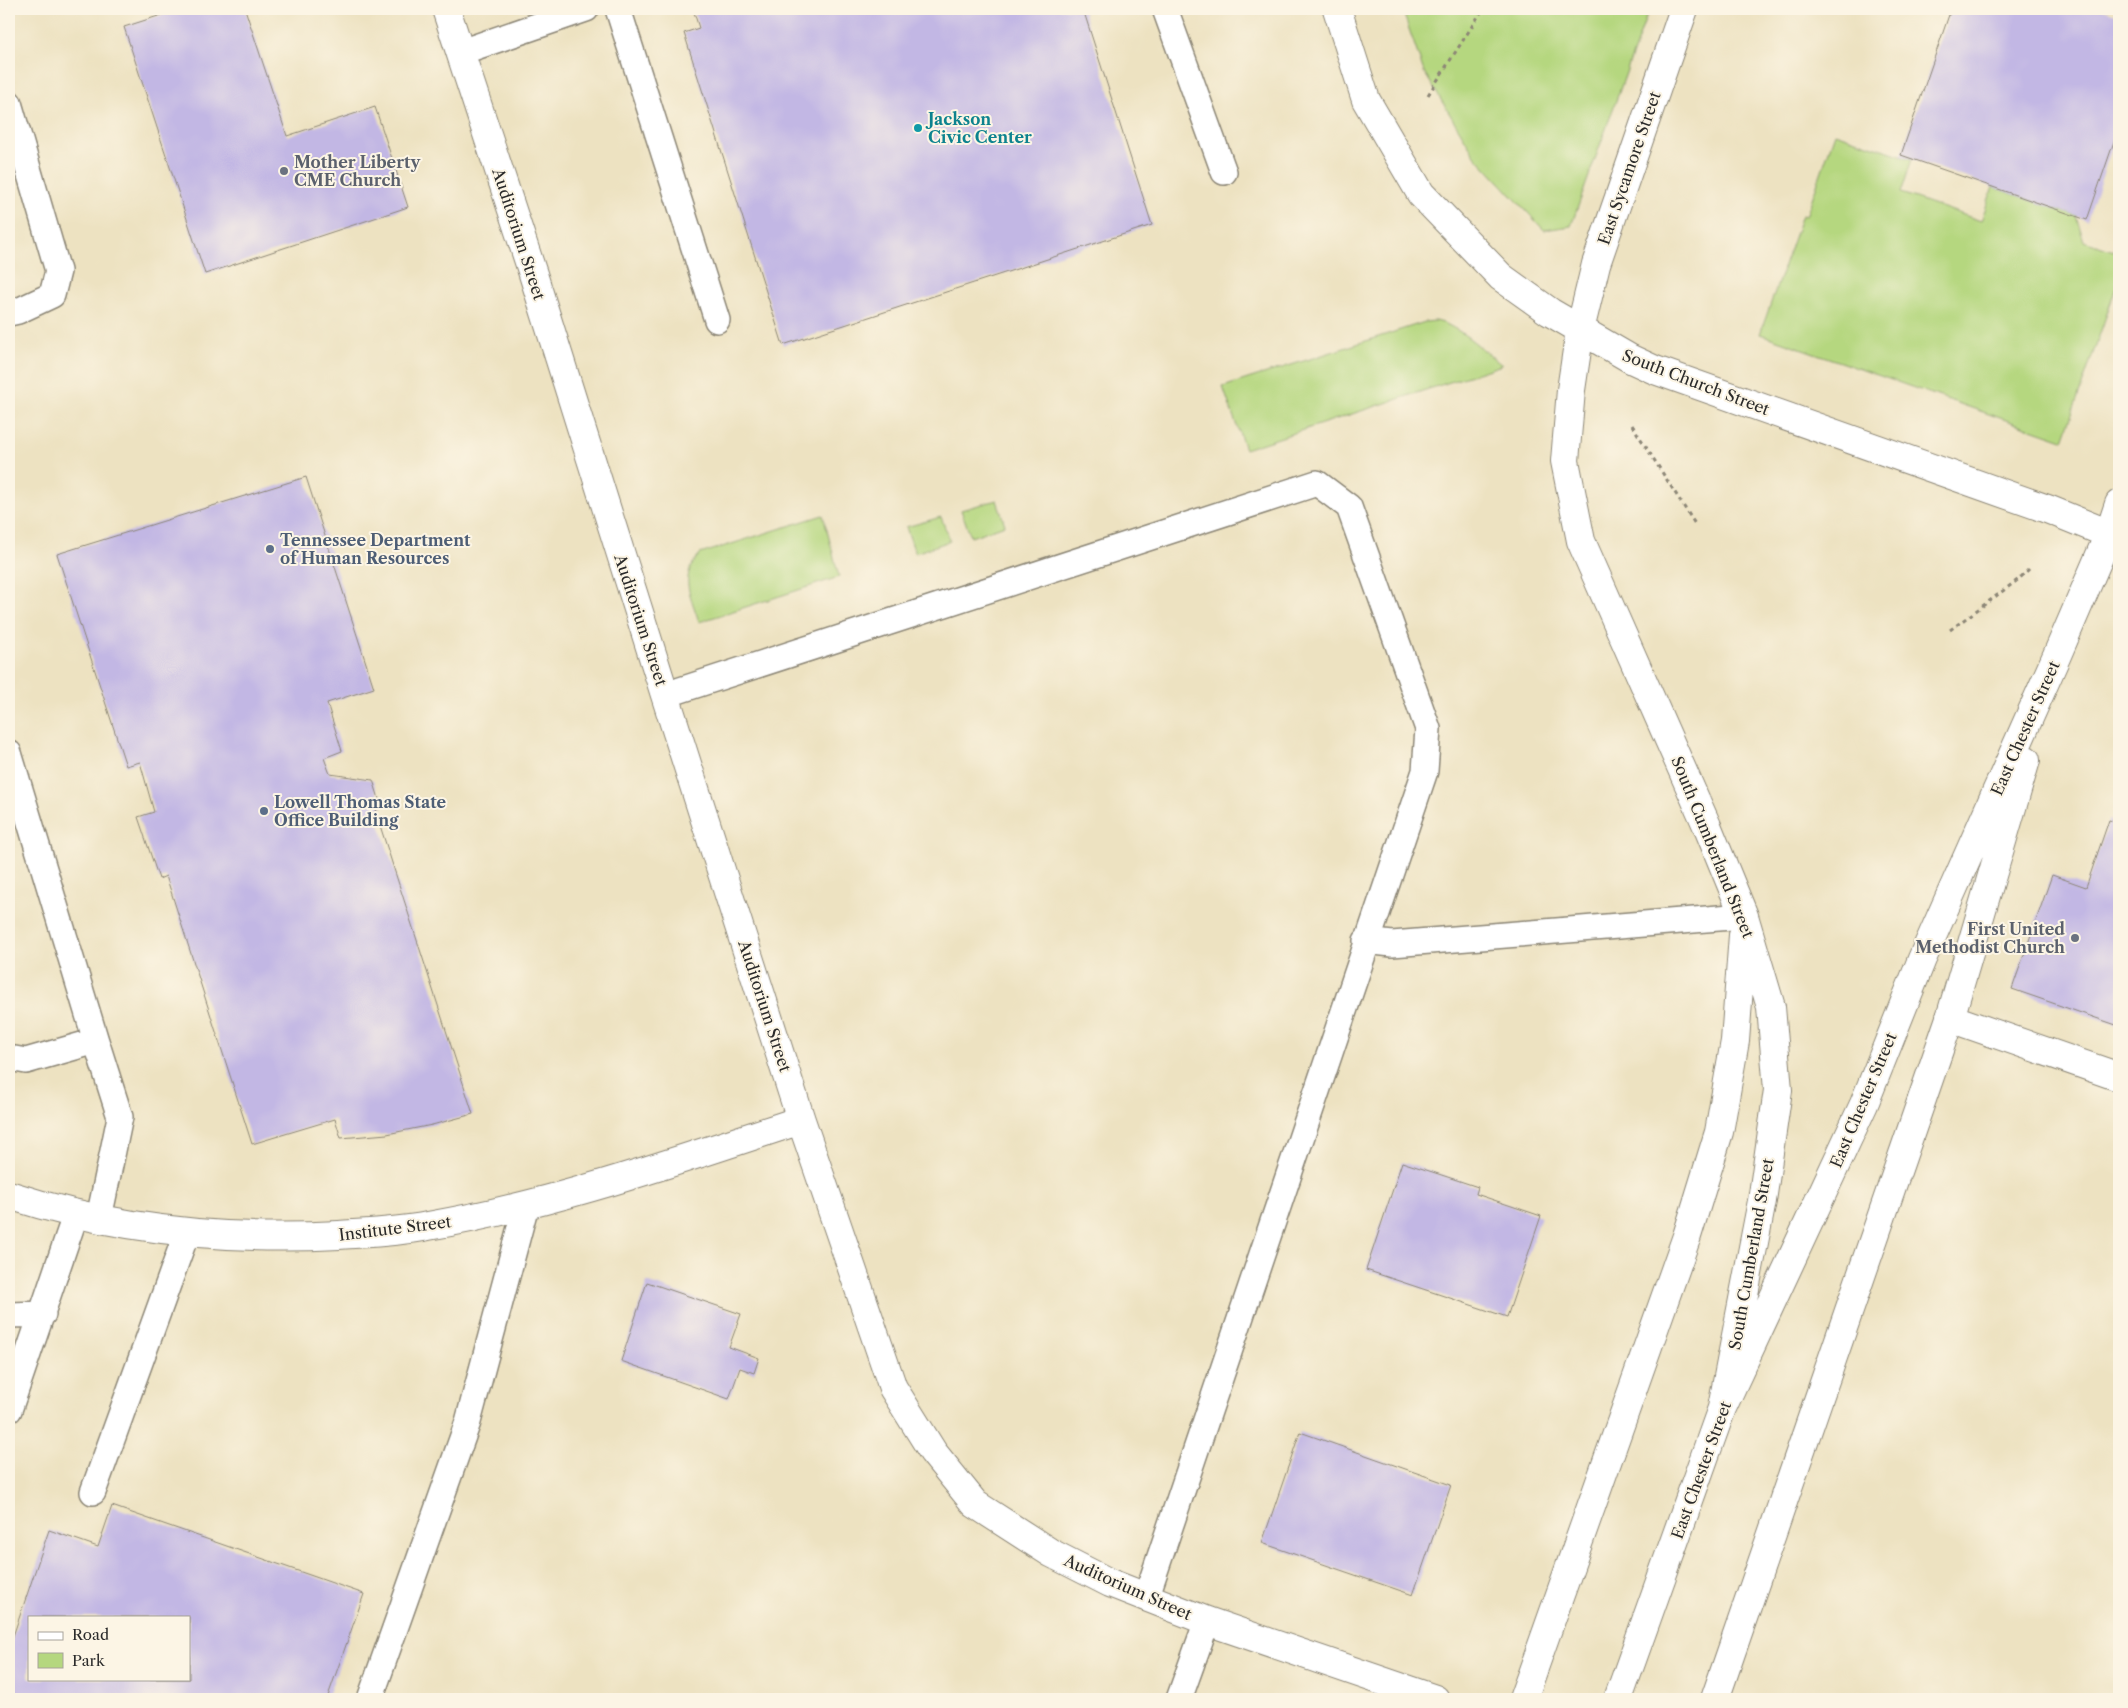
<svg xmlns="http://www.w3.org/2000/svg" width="2128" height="1708" font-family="'Libre Caslon Text',serif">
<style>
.green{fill:#b5d77f;stroke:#708155}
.building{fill:#c2b7e4;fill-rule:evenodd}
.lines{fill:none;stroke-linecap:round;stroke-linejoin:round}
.lane-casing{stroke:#8c8676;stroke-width:28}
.street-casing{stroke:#8c8676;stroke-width:30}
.secondary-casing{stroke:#8c8676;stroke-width:30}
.highway-casing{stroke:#8c8676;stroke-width:30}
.path{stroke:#8c8676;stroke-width:3;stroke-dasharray:4 4;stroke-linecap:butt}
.lane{stroke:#fff;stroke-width:25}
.street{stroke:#fff;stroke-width:28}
.secondary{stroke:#fff;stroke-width:28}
.highway{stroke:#fff;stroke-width:28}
.culture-dot{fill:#0f9aa8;stroke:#fcf5e5;stroke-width:2}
.worship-dot{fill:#6b7280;stroke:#fcf5e5;stroke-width:2}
.service-dot{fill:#5c6f8a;stroke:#fcf5e5;stroke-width:2}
.labels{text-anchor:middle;stroke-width:4;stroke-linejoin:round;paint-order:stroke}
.culture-label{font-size:16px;font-weight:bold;fill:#0d838f;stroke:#fcf5e5;text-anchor:start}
.worship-label{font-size:16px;font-weight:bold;fill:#5b616d;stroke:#fcf5e5;text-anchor:start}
.street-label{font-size:16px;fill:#2b2b2b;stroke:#fcf5e5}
.service-label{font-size:16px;font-weight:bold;fill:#4e5e75;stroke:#fcf5e5;text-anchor:start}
</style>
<rect width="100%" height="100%" fill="#fcf5e5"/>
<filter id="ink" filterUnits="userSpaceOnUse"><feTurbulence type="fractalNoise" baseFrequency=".02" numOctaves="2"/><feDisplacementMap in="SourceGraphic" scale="10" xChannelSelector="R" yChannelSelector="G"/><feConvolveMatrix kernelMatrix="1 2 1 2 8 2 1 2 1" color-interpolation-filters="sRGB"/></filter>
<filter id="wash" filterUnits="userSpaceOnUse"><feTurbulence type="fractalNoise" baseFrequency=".0096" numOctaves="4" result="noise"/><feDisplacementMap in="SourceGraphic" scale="20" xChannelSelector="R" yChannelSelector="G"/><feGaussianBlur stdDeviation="1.12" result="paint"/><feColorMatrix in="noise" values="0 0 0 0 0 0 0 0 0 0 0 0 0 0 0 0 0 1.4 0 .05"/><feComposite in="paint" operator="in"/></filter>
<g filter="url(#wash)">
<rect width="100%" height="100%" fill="#ede2c1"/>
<path class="green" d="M 1402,9 L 1649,9 L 1571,226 L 1544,230 L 1476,157 L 1424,72 Z
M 1835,133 L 1912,159 L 1901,193 L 1981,221 L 1993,187 L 2076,216 L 2084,241 L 2114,251 L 2119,238 L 2119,279 L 2063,440 L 1760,334 L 1802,215 L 1806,216 Z
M 1435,321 C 1457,324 1484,351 1502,365 L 1245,449 L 1223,387 L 1425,322 Z
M 997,500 L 1005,525 L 971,537 L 961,510 Z
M 823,515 L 839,577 L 699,622 C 691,595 678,578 700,554 Z
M 941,517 L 950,541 L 915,553 L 906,527 Z"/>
<g id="blocks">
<path class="building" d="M 180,9 L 245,9 L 287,136 L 375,107 L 408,207 L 205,274 L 124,27 Z
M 693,9 L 1083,9 L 1152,225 L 783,345 L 684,33 L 699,28 Z
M 1951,9 L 2100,9 L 2119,15 L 2119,127 L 2087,220 L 1901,155 Z
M 306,477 L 374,688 L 327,703 L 342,751 L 324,758 L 330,774 L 373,780 L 382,808 L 375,810 L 473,1114 L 432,1125 L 387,1134 L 341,1138 L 335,1119 L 252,1144 L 166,876 L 159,879 L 138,817 L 154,812 L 140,762 L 126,766 L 57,554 Z
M 2119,812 L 2119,1026 L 2012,989 L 2052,875 L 2086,887 L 2109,820 L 2116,822 Z
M 1402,1162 L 1478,1187 L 1476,1194 L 1541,1216 L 1507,1317 L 1366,1270 Z
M 647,1282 L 741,1314 L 729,1347 L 759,1358 L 754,1373 L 740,1368 L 729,1399 L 621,1361 Z
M 1300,1432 L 1451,1485 L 1413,1595 L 1262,1543 Z
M 112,1506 L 364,1594 L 327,1699 L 9,1699 L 9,1648 L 49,1530 L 98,1547 ZM 29,1617 L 189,1617 L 189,1679 L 29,1679 Z"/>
</g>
</g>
<g filter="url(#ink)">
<use href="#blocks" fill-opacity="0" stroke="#8c8676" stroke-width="1"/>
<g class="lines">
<defs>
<path id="lane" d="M 618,9 L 717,320
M 1165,9 L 1224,172
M 461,52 L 586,9
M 9,103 L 58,271 L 52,295 L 18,311 L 9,313
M 665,695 L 1317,483 L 1349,507 L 1428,729 L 1425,771 L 1146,1598
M 9,753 L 96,1041
M 1366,941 L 1392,944 L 1744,916
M 9,1058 L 26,1061 L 96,1041 L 120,1117 L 99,1218
M 9,1315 L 43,1314
M 9,1410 L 76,1213
M 93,1492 L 187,1232
M 370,1699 L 468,1422 L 526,1205
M 1179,1699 L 1207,1621"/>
<path id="street" d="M 446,9 L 533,274 L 665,695 L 801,1120 L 893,1388 L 933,1452 L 975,1504 L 1051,1553 L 1110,1583 L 1207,1621 L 1435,1699
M 1950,1018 L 2119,1077
M 9,1195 C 116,1230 227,1241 339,1235 C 369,1233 399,1232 428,1226 C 556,1204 679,1160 801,1120"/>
<path id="secondary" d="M 1715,1699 L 1950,1018"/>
<path id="highway" d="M 1337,9 L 1366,100 L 1421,194 L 1501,277 L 1550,312 L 1631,359 L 1655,370 L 2050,510 L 2109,534
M 1684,9 L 1596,264 L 1580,330 L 1571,390 L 1565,461 L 1581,541 L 1708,828 L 1744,916 L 1771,1007 L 1778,1090 L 1762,1201 L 1722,1408
M 1950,1018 L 2026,760
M 1523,1699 L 1687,1236 L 1719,1132 L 1735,1041 L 1743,935
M 1618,1699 L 1722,1408 L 1864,1104 L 1922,959 L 2057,655 L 2109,534 L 2119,504"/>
</defs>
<use href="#lane" class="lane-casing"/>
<use href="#street" class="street-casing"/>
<use href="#secondary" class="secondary-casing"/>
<use href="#highway" class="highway-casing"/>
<path class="path" d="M 1428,95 L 1483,9
M 1632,425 L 1695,524
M 1950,630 L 2019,579 L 2031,567"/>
<use href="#lane" class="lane"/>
<use href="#street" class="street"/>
<use href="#secondary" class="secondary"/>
<use href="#highway" class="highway"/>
</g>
</g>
<circle class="culture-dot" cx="918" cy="128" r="5"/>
<g class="worship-dot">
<circle cx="284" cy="171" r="5"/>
<circle cx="2075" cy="938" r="5"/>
</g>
<g class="service-dot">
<circle cx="270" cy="549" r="5"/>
<circle cx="264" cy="811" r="5"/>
</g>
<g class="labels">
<g class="culture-label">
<text x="928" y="125">Jackson<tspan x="928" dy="18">Civic Center</tspan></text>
</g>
<g class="worship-label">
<text x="294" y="168">Mother Liberty<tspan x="294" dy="18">CME Church</tspan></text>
<text x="2065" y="935" text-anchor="end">First United<tspan x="2065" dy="18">Methodist Church</tspan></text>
</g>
<g class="street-label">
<text transform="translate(1629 168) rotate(-71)" y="6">East Sycamore Street</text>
<text transform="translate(519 234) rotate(72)" y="6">Auditorium Street</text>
<text transform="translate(1696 382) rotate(21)" y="6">South Church Street</text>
<text transform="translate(641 620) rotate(72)" y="6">Auditorium Street</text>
<text transform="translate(2025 728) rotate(-66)" y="6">East Chester Street</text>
<text transform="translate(1713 847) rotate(68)" y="6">South Cumberland Street</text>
<text transform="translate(765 1006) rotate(72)" y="6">Auditorium Street</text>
<text transform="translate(1863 1100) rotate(-67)" y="6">East Chester Street</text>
<text transform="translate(395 1228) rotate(-7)" y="6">Institute Street</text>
<text transform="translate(1751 1254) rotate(-80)" y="6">South Cumberland Street</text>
<text transform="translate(1701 1470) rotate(-70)" y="6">East Chester Street</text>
<text transform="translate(1128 1587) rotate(24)" y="6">Auditorium Street</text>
</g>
<g class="service-label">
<text x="280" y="546">Tennessee Department<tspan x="280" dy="18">of Human Resources</tspan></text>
<text x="274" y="808">Lowell Thomas State<tspan x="274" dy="18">Office Building</tspan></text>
</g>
</g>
<rect width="2128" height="1708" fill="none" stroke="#fcf5e5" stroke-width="30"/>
<rect x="28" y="1616" width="162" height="65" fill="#fcf5e5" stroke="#a8a49b"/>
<rect x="38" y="1632" width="25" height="8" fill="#ffffff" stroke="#a8a49b"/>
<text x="72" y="1640" font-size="15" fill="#2b2b2b">Road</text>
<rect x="38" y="1653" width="25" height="15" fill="#b5d77f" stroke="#a8a49b"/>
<text x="72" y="1666" font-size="15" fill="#2b2b2b">Park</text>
</svg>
